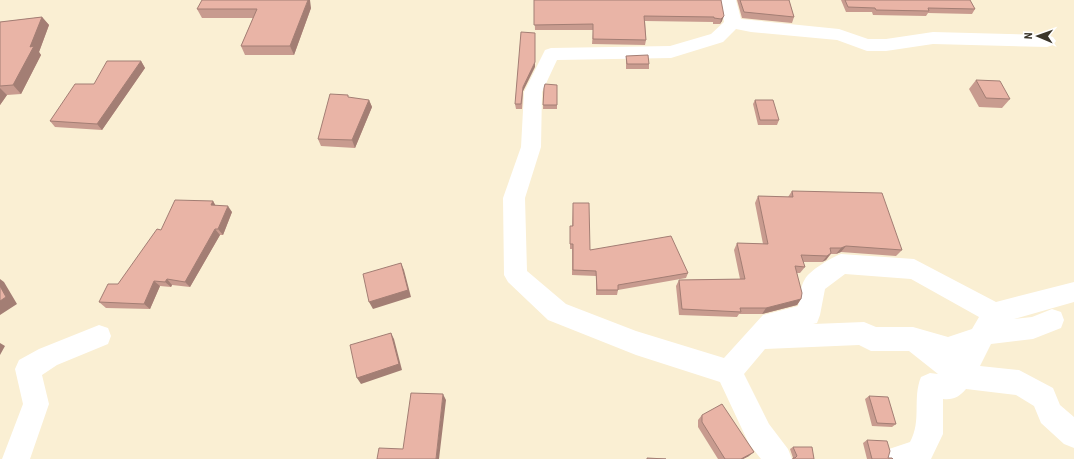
<svg xmlns="http://www.w3.org/2000/svg" width="1074" height="459" font-family="'Roboto Condensed',sans-serif">
<style>
.lines{fill:none;stroke-linecap:round;stroke-linejoin:round}
.minor{fill:#fff;fill-rule:evenodd}
.wall{fill:#c89b8f}
.shaded-wall{fill:#a37e74}
.building{fill:#e9b4a6;stroke:#a37e74}
</style>
<rect width="100%" height="100%" fill="#faefd3"/>
<g class="lines">
<path class="minor" d="M 720,0 L 736,0 L 741,19 L 839,29 L 868,39 L 886,39 L 933,32 L 1047,35 L 1053,37 L 1056,41 L 1053,45 L 1047,47 L 933,44 L 886,51 L 867,51 L 837,40 L 751,32 L 736,29 L 723,42 L 671,58 L 557,60 L 542,92 L 541,147 L 525,198 L 527,271 L 566,304 L 636,331 L 724,358 L 763,315 L 798,306 C 800,297 800,287 805,279 C 809,271 832,257 841,254 L 914,259 L 996,302 L 1074,282 L 1074,302 L 1014,319 L 1032,317 L 1052,309 L 1061,312 L 1064,320 L 1061,328 L 1033,339 L 991,344 L 980,366 L 1019,370 L 1053,388 L 1060,405 L 1074,417 L 1074,448 L 1064,444 L 1041,423 L 1034,406 L 1016,395 L 966,389 C 959,397 954,400 943,399 L 943,434 L 931,459 L 885,459 L 889,449 L 910,442 C 922,420 912,399 921,377 L 930,373 L 938,374 L 909,351 L 871,351 L 859,345 L 765,349 L 744,374 L 769,424 L 788,449 L 792,459 L 761,459 L 749,444 L 720,382 L 636,355 L 548,320 L 508,282 L 504,275 L 503,198 L 521,147 L 524,92 L 545,50 L 551,48 L 670,46 L 711,34 L 724,22 ZM 845,274 L 911,279 L 979,317 L 972,329 L 948,337 L 913,327 L 876,327 L 864,322 L 813,324 L 817,323 L 820,315 L 825,289 Z
M 99,325 L 108,328 L 111,336 L 108,344 L 57,365 L 42,375 L 49,404 L 30,459 L 2,459 L 23,404 L 15,369 L 19,360 L 39,349 Z"/>
</g>
<path class="wall" d="M 534,0 L 721,0 L 722,21 L 720,24 L 713,24 L 713,22 L 645,21 L 646,40 L 645,45 L 592,44 L 593,30 L 535,30 Z
M 737,0 L 789,0 L 794,17 L 792,23 L 742,18 Z
M 841,0 L 970,0 L 975,9 L 972,14 L 928,13 L 926,16 L 873,15 L 872,12 L 846,12 Z
M 311,8 L 294,55 L 245,55 L 241,46 L 253,18 L 202,18 L 197,9 Z
M 42,17 L 49,25 L 39,52 L 41,55 L 21,94 L 7,95 L 0,105 L 0,22 Z
M 626,56 L 649,64 L 649,69 L 626,69 Z
M 141,61 L 145,68 L 102,130 L 55,127 L 50,121 L 94,84 Z
M 535,67 L 523,91 L 522,109 L 516,109 L 515,104 Z
M 976,80 L 1010,99 L 1002,108 L 979,107 L 969,89 Z
M 557,85 L 557,109 L 543,109 L 544,88 Z
M 349,98 L 369,100 L 372,107 L 355,148 L 321,146 L 318,139 Z
M 755,100 L 779,120 L 777,125 L 758,125 L 753,104 Z
M 792,191 L 902,250 L 896,256 L 841,252 L 836,254 L 831,254 L 826,260 L 822,262 L 803,262 L 805,267 L 800,273 L 797,273 L 801,299 L 797,305 L 762,314 L 739,314 L 737,317 L 679,315 L 676,286 L 679,280 L 740,279 L 734,250 L 737,243 L 763,244 L 755,203 L 758,196 L 788,197 Z
M 213,201 L 215,205 L 232,212 L 223,235 L 220,235 L 190,287 L 172,285 L 171,287 L 160,286 L 150,309 L 106,308 L 99,302 L 118,284 L 161,230 Z
M 573,203 L 590,250 L 688,273 L 686,278 L 618,290 L 617,295 L 596,295 L 596,276 L 572,275 L 572,249 L 570,249 L 570,226 L 572,226 Z
M 869,396 L 896,424 L 892,427 L 872,426 L 865,399 Z
M 702,415 L 749,456 L 743,459 L 718,459 L 698,427 L 698,420 Z
M 867,440 L 888,458 L 893,459 L 867,459 L 863,443 Z
M 793,447 L 814,459 L 792,459 L 793,458 L 790,449 Z"/>
<path class="shaded-wall" d="M 308,0 L 310,0 L 311,8 L 294,55 L 290,46 Z
M 724,16 L 722,21 L 720,24 L 721,19 Z
M 42,17 L 49,25 L 39,52 L 41,55 L 21,94 L 13,85 Z
M 141,61 L 145,68 L 102,130 L 97,124 Z
M 535,62 L 535,67 L 523,91 L 522,109 L 523,87 Z
M 0,88 L 7,95 L 0,105 Z
M 369,100 L 372,107 L 355,148 L 352,140 Z
M 213,201 L 217,208 L 211,205 Z
M 228,206 L 232,212 L 223,235 L 218,229 Z
M 215,229 L 220,235 L 190,287 L 185,282 Z
M 846,246 L 841,252 L 836,254 L 841,248 Z
M 831,253 L 826,260 L 822,262 L 827,256 Z
M 401,263 L 404,270 L 411,297 L 373,309 L 369,302 Z
M 0,279 L 4,282 L 17,304 L 0,315 Z
M 167,279 L 172,285 L 171,287 L 165,282 Z
M 154,281 L 160,286 L 150,309 L 144,304 Z
M 801,299 L 797,305 L 762,314 L 766,308 Z
M 391,333 L 394,339 L 402,370 L 361,384 L 357,378 Z
M 0,343 L 5,346 L 0,355 Z
M 443,394 L 446,400 L 439,459 L 436,459 Z
M 754,452 L 749,456 L 743,459 L 741,459 Z"/>
<path class="building" d="M 202,0 L 308,0 L 290,46 L 241,46 L 257,9 L 197,9 Z
M 534,0 L 721,0 L 724,16 L 721,19 L 714,18 L 714,17 L 644,16 L 646,40 L 593,39 L 593,24 L 534,25 Z
M 740,0 L 789,0 L 794,17 L 744,12 Z
M 845,0 L 970,0 L 975,9 L 928,8 L 929,11 L 876,10 L 875,8 L 848,7 Z
M 42,17 L 30,47 L 34,46 L 13,85 L 0,86 L 0,22 Z
M 521,32 L 535,33 L 535,62 L 523,87 L 521,104 L 515,104 Z
M 648,55 L 649,64 L 627,64 L 626,56 Z
M 107,61 L 141,61 L 97,124 L 50,121 L 75,84 L 94,84 Z
M 976,80 L 1000,81 L 1010,99 L 986,98 Z
M 545,84 L 557,85 L 557,105 L 543,105 L 544,88 Z
M 330,94 L 348,95 L 348,97 L 369,100 L 352,140 L 318,139 Z
M 755,100 L 773,100 L 779,120 L 760,120 Z
M 792,191 L 882,193 L 902,250 L 846,246 L 841,248 L 830,248 L 831,253 L 827,256 L 801,255 L 805,267 L 795,266 L 802,293 L 801,299 L 766,308 L 740,308 L 741,312 L 682,309 L 679,280 L 745,279 L 737,243 L 768,244 L 758,196 L 793,197 Z
M 175,200 L 213,201 L 211,205 L 228,206 L 218,229 L 215,229 L 185,282 L 167,279 L 165,282 L 154,281 L 144,304 L 99,302 L 108,284 L 118,284 L 157,229 L 161,230 Z
M 573,203 L 589,203 L 590,250 L 671,236 L 688,273 L 618,285 L 618,290 L 597,290 L 596,271 L 573,270 L 573,244 L 570,244 L 570,226 L 573,226 Z
M 401,263 L 408,290 L 369,302 L 363,274 Z
M 0,286 L 6,297 L 0,301 Z
M 391,333 L 399,364 L 357,378 L 350,345 Z
M 411,393 L 443,394 L 436,459 L 377,459 L 379,448 L 403,449 Z
M 869,396 L 888,397 L 896,424 L 877,423 Z
M 722,404 L 754,452 L 741,459 L 725,459 L 702,422 L 702,415 Z
M 867,440 L 887,441 L 890,451 L 888,458 L 892,458 L 893,459 L 872,459 Z
M 793,447 L 812,447 L 814,459 L 793,459 L 793,458 L 795,458 L 797,456 Z
M 647,458 L 666,459 L 647,459 Z"/>
<g transform="translate(1038 36) rotate(272)" stroke="#ffffff" stroke-width="3" paint-order="stroke">
<path d="M0-3L7 15L0 10L-7 15Z" fill="#3b362b"/>
<text y="-6" font-size="11" font-weight="bold" text-anchor="middle" fill="#3b362b">N</text>
</g>
</svg>
